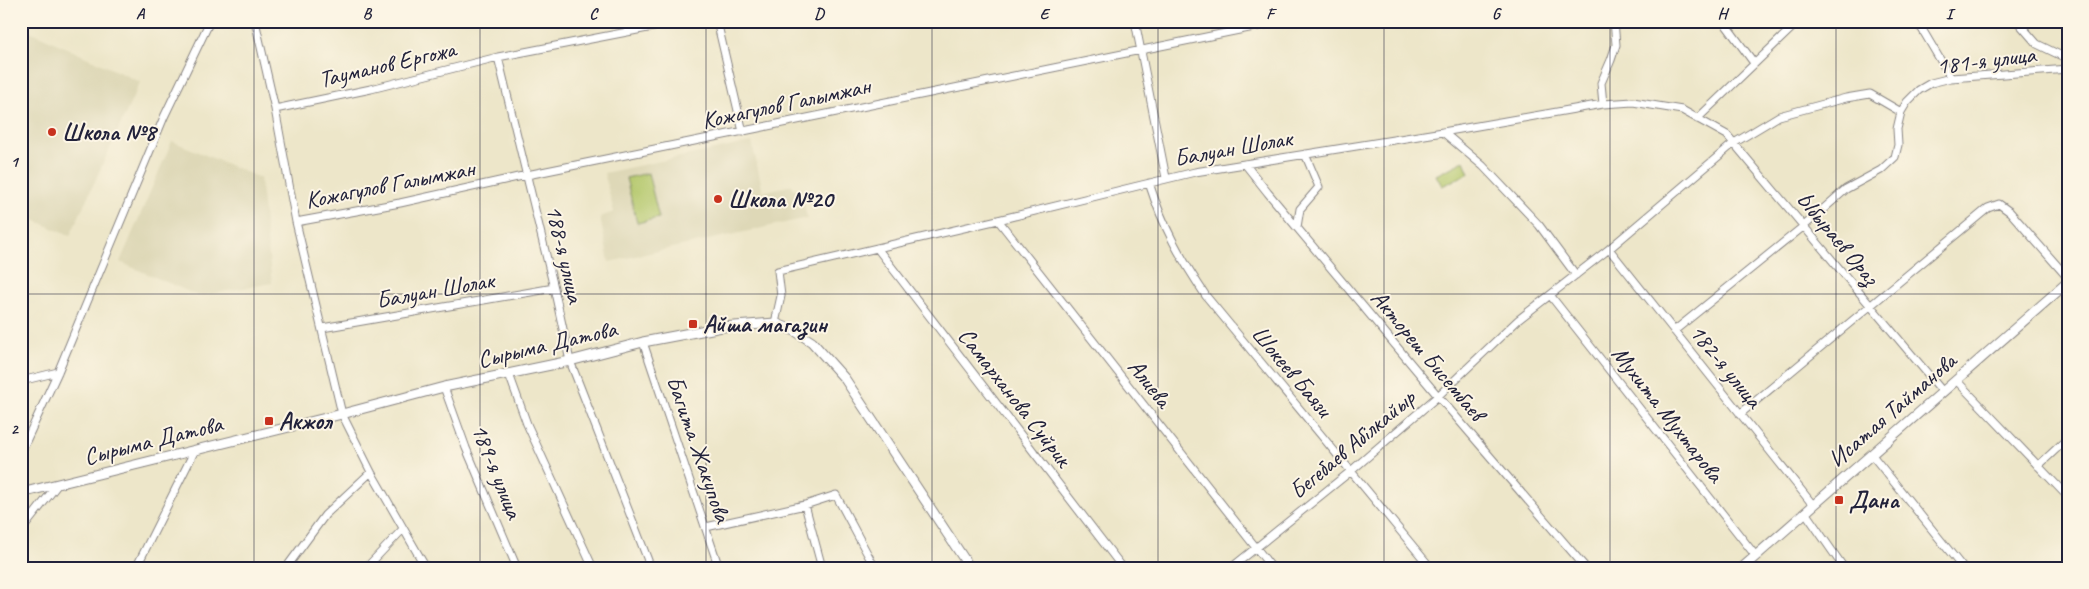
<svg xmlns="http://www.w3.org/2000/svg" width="2089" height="589" font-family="Caveat,sans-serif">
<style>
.built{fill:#ded8b7}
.park{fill:#b3c76b;stroke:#6a7453}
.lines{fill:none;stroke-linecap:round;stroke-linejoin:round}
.minor-casing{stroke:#888482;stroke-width:9}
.tertiary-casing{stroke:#888482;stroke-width:11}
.minor{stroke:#fff;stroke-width:7}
.tertiary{stroke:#fff;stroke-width:9}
.grid{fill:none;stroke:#22223b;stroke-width:1;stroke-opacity:0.55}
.poi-dot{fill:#c8321e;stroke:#fcf5e5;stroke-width:2}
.labels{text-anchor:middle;stroke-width:4;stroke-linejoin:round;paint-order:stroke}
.street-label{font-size:24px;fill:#22223b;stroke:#fcf5e5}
.poi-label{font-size:24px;font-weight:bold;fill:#22223b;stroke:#fcf5e5;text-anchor:start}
.neatline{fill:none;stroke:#22223b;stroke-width:2}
.grid-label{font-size:16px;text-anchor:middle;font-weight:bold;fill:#22223b}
</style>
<rect width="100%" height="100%" fill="#fcf5e5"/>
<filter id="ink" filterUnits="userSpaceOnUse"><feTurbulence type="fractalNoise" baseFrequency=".02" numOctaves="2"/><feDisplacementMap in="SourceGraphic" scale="10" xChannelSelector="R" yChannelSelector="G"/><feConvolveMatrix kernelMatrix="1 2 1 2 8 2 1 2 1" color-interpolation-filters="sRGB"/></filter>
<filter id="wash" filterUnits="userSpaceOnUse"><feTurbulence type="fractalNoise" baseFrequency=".0096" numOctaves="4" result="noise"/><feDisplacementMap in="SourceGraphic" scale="20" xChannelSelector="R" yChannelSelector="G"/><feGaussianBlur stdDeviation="1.12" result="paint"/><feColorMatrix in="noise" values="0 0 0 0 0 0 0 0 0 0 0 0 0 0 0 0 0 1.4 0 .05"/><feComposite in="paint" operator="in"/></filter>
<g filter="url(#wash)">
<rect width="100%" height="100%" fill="#ede6c9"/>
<path class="built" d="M 21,27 L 140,82 L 70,236 L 21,214 Z
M 172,141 L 260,178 L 272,283 L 199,296 L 120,262 Z
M 752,142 L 763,192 L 792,185 L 793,189 L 801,188 L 807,218 L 609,262 L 600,217 L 614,212 L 604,173 Z"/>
<path class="park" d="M 1464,161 L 1469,173 L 1442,186 L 1436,175 Z
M 648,173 L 659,218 L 637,223 L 626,178 Z"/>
</g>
<g filter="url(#ink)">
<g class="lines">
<defs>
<path id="minor" d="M 255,21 L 275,109 L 296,222 L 342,414 L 371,472 L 426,568
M 717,21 L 743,132
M 1135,21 L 1166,178
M 1723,21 L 1754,63
M 1914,21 L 1922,29 L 1951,78
M 2017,21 L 2037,44 L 2068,59
M 498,57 L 554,288 L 570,361 L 651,568
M 1603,104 L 1601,83 L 1611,60 L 1616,45 L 1614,21
M 275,109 L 371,89 L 498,57 L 684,21
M 1697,119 L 1799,21
M 1443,132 L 1483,166 L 1539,225 L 1576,275
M 1245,164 L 1268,193 L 1438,396 L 1586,568
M 1149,183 C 1164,229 1180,257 1206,296 L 1431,568
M 998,220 L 1272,568
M 296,222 L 400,203 L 527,175 L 1284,21
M 1297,227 L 1300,209 L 1319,187 L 1305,154
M 877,248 L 1123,568
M 1609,249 L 1813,505
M 1550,295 L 1755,555
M 775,323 L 781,296 L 778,271 L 998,220 L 1195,172 L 1443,132 L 1603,104 L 1633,102 L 1682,110 L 1727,135 L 1943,392
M 322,328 L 554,288
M 1674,331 L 1804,226 L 1846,189 L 1881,170 L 1895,157 L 1898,145 L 1897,129 L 1901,112 L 1907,102 L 1919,90 L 1931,83 L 1951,78 L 2068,69
M 643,342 L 719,568
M 509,374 L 527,424 L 593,568
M 1956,380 L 2068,497
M 21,381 L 58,372
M 444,387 L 466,448 L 517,568
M 1740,414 L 1988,208 L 1999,204 L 2010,212 L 2068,278
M 21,452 L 58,372 L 164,117 L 210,21
M 1872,455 L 1963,568
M 2038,466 L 2068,438
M 805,505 L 822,568
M 1805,512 L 1844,568
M 706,527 L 805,505 L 836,495 L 875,568
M 21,531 L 58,484
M 136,568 L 195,450
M 286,568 L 325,515 L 371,472
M 366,568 L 403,529
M 1231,568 L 1351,471 L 1438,396 L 1518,320 L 1609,249 L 1734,143 L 1779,116 L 1846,98 L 1870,94 L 1901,112"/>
<path id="tertiary" d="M 21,493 L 342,414 L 444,387 L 570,361 L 643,342 L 722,327 L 775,323 L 795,331 L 812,342 L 845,379 L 970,568
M 1742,568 L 2068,282"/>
</defs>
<use href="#minor" class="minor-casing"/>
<use href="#tertiary" class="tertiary-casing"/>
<use href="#minor" class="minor"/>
<use href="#tertiary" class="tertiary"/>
</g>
</g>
<path class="grid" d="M 254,21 L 254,568M 480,21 L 480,568M 706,21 L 706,568M 932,21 L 932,568M 1158,21 L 1158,568M 1384,21 L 1384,568M 1610,21 L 1610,568M 1836,21 L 1836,568M 21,294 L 2068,294"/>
<g class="poi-dot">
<circle cx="52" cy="132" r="5"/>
<circle cx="718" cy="199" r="5"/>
<rect x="688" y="319" width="10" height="10" rx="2.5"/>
<rect x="264" y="416" width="10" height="10" rx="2.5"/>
<rect x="1834" y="495" width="10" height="10" rx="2.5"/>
</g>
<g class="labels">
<g class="street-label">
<text transform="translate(1986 60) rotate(-7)" y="8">181-я улица</text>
<text transform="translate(387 64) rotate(-13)" y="8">Тауманов Ергожа</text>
<text transform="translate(786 103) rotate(-12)" y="8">Кожагулов Галымжан</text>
<text transform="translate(1233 148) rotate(-10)" y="8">Балуан Шолак</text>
<text transform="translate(390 184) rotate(-11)" y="8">Кожагулов Галымжан</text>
<text transform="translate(1838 238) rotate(50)" y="8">Ыбыраев Ораз</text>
<text transform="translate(565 254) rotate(77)" y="8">188-я улица</text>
<text transform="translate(435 290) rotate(-10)" y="8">Балуан Шолак</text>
<text transform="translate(547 344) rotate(-13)" y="8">Сырыма Датова</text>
<text transform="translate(1428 355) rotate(50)" y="8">Актореш Бисембаев</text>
<text transform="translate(1726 366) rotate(51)" y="8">182-я улица</text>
<text transform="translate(1292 371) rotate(50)" y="8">Шокеев Баязи</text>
<text transform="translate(1150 383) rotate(52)" y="8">Алиева</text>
<text transform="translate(1015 397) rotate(52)" y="8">Самарханова Суйрик</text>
<text transform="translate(1892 410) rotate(-41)" y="8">Исатая Тайманова</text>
<text transform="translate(1668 414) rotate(52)" y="8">Мухита Мухтарова</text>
<text transform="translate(153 440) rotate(-14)" y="8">Сырыма Датова</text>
<text transform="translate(1352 444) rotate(-40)" y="8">Бегебаев Абілкайыр</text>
<text transform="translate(699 449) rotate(71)" y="8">Багита Жакупова</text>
<text transform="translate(497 471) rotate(68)" y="8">189-я улица</text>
</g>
<g class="poi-label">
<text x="62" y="140">Школа №8</text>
<text x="728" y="207">Школа №20</text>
<text x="703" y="332">Айша магазин</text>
<text x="279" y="429">Акжол</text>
<text x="1849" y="508">Дана</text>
</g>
</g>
<rect width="2089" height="589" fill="none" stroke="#fcf5e5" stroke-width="55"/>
<rect x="28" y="28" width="2034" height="534" class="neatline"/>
<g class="grid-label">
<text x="140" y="19">A</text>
<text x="367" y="19">B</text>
<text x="593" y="19">C</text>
<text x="819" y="19">D</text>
<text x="1044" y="19">E</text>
<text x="1270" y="19">F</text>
<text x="1496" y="19">G</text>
<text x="1722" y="19">H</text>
<text x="1949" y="19">I</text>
<text x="14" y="167">1</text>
<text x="14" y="434">2</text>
</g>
</svg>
